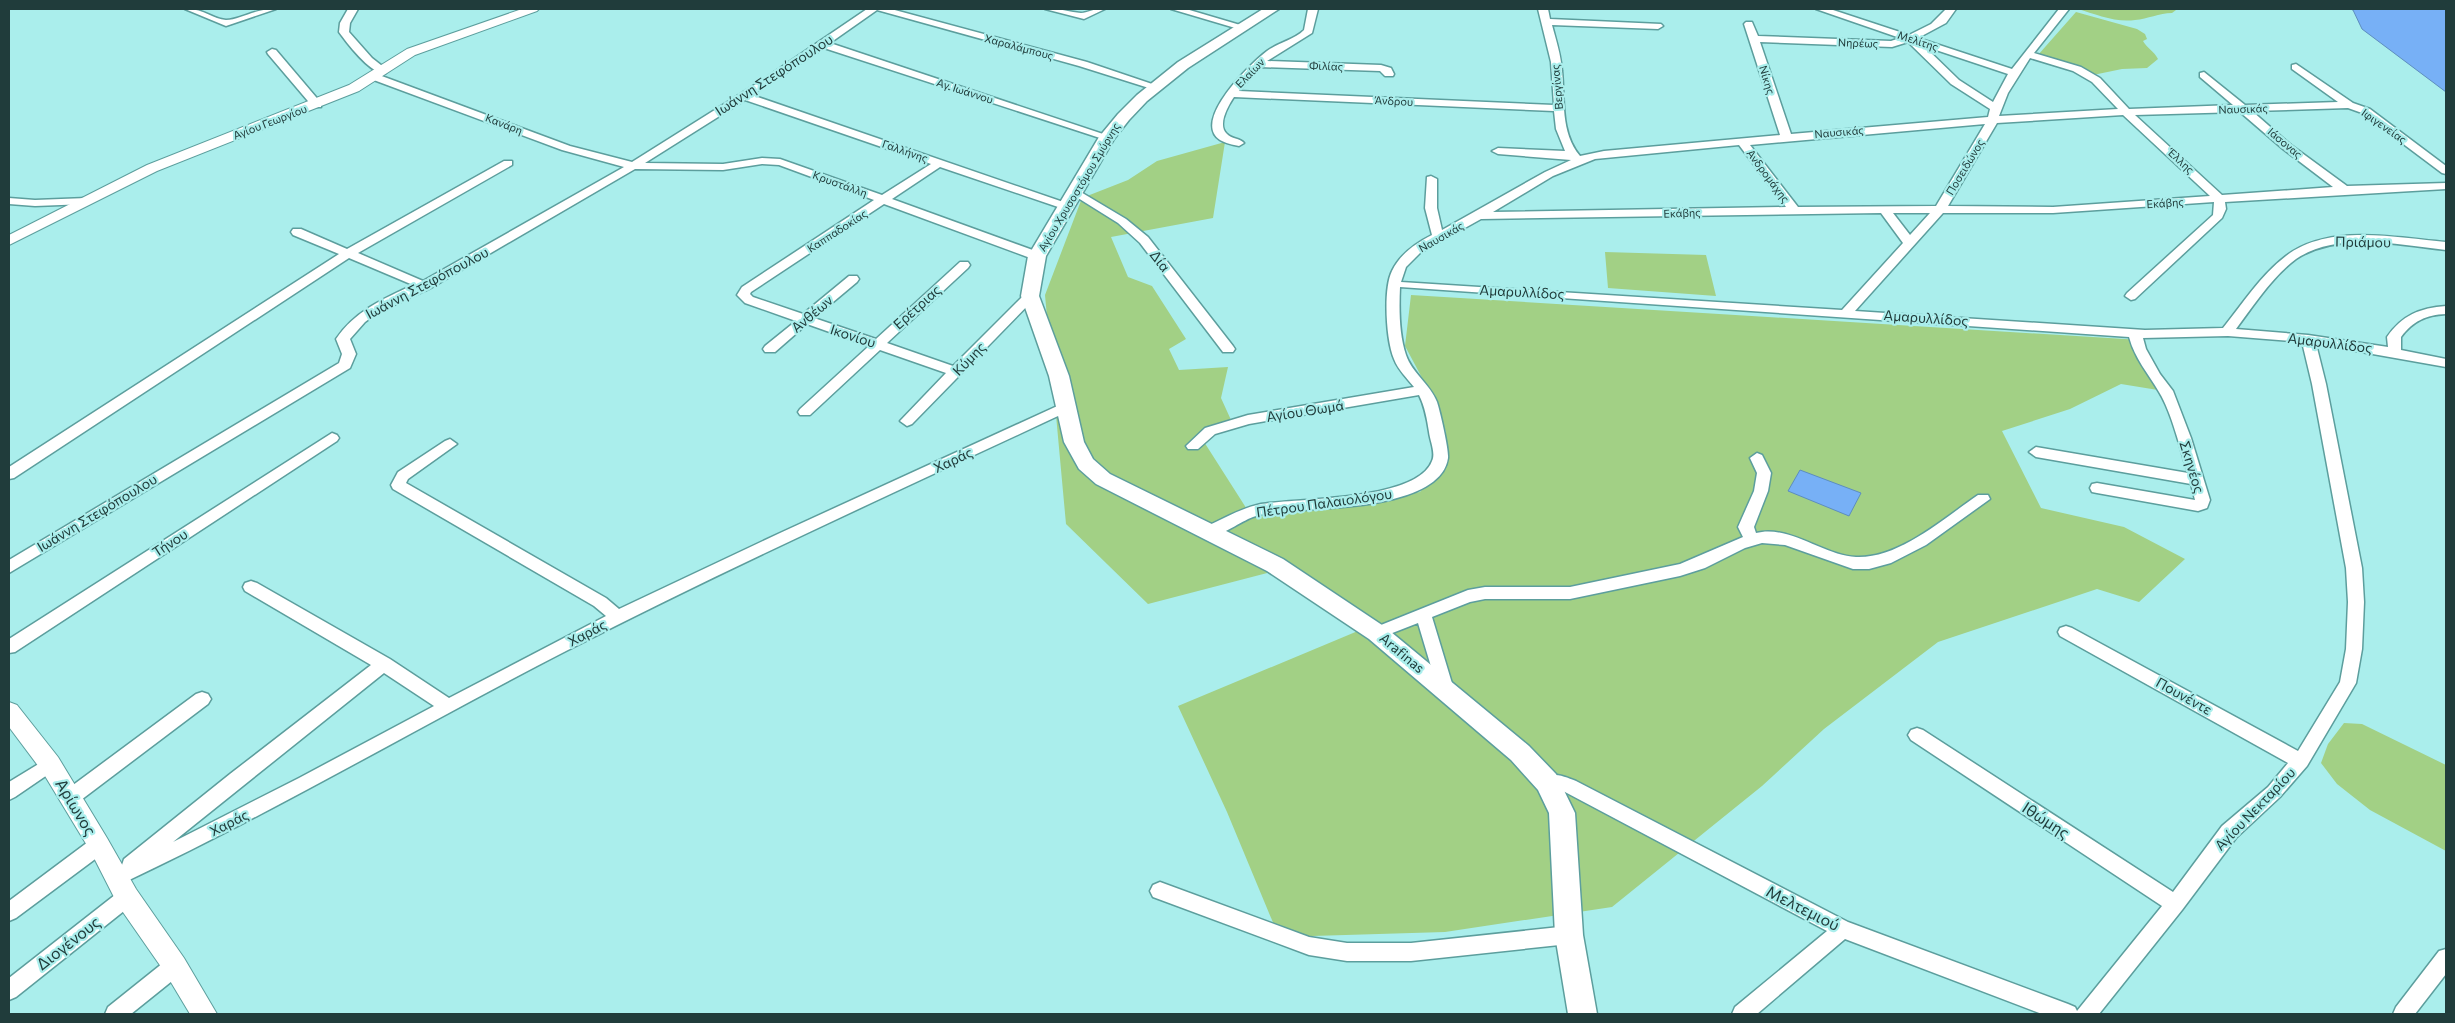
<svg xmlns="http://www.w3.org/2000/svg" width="2455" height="1023" font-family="Commissioner,sans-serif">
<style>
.green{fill:#a2d085}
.water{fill:#77b0f6;stroke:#5d8dbe}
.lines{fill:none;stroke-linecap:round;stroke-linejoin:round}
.minor-casing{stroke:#5c9e9d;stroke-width:3}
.tertiary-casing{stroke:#5c9e9d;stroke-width:2}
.secondary-casing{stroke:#5c9e9d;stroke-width:3}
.minor{fill:#fff;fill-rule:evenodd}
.tertiary{fill:#fff;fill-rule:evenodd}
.secondary{fill:#fff;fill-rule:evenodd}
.labels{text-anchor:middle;stroke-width:4.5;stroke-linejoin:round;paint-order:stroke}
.far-street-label{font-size:11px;fill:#203c3b;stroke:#aaeeec}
.street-label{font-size:14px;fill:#203c3b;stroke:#aaeeec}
.near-street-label{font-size:16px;fill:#203c3b;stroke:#aaeeec}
</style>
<rect width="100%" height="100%" fill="#aaeeec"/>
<path class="green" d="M 2078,9 L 2175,9 L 2176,10 L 2172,13 C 2159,13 2148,19 2135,20 C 2116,23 2095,14 2078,9 Z
M 2076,12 L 2137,29 L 2145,34 L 2147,39 L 2143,41 C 2147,48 2154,51 2158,59 L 2147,68 L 2122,69 L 2093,75 L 2038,55 Z
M 1225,142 L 1213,218 L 1111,237 L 1128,277 L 1152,286 L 1186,339 L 1169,349 L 1179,370 L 1228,367 L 1221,398 L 1231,420 L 1199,434 L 1250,514 L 1420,492 L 1444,461 L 1446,432 L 1436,404 L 1405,346 L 1411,295 L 2141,340 L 2164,391 L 2121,384 L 2070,409 L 2002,431 L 2041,508 L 2124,527 L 2185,559 L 2139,602 L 2097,589 L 1938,642 L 1824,729 L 1762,786 L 1612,907 L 1445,932 L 1279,937 L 1227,812 L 1178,706 L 1377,623 L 1283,569 L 1148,604 L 1066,524 L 1045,295 L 1082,198 L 1128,180 L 1157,161 Z
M 1605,252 L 1706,255 L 1716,296 L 1608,288 Z
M 2344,723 L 2362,724 L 2446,765 L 2446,851 L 2370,810 L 2337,784 L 2321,763 L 2328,744 Z"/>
<path class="water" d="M 2350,9 L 2446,9 L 2446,92 L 2362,29 L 2353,10 Z
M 1800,470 L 1861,493 L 1849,516 L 1788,491 Z"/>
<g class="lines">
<defs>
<path id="minor" d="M 185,9 C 203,8 213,19 226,20 C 240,20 256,8 276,9 L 226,26 Z
M 348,9 L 358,9 L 350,23 L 349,32 L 372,58 L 386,69 L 386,73 C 372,76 347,43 339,32 L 340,23 Z
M 867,9 L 891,9 L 1087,62 L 1161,87 L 1160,89 L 1152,89 L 1079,66 L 877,10 L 830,43 L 1112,137 L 1111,139 L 1103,139 L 824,48 L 752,95 L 1069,204 L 1071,206 L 1069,208 L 1061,208 L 940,167 L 892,199 L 1041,253 L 1043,256 L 1041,259 L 1033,259 L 884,204 L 751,292 L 750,294 L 753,297 L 803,314 L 849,276 L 857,276 L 859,279 L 857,282 L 814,318 L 876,339 L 960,262 L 968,262 L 970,265 L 968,268 L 887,343 L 953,366 L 1026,293 L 1034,293 L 1036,296 L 1034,299 L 912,424 L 907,426 L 900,421 L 946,373 L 880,350 L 810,415 L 800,415 L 798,412 L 800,409 L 869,346 L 807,324 L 775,352 L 765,352 L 763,349 L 765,346 L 796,321 L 745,303 L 737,295 L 742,287 L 874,200 L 779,165 L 762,164 L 723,170 L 635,169 L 429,289 L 377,313 L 365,322 L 350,339 L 356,354 L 350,368 L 9,573 L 9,560 L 339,363 L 342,354 L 336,339 C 355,311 383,299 413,285 L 349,258 L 14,478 L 9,479 L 9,467 L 339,254 L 293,235 L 291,232 L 293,229 L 301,229 L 347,249 L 504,161 L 512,161 L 512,165 L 358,253 L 423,281 L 624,167 L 562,150 L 371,79 L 371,75 L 379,75 L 570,146 L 632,162 L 764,79 ZM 745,100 L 931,164 L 882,195 L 780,159 L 762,158 L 723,164 L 645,163 Z
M 1045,9 C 1058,8 1069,12 1081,13 C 1088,13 1095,8 1105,9 L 1084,19 Z
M 1171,9 L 1186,9 L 1247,27 L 1242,30 Z
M 1308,9 L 1318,9 L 1312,33 L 1267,61 L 1381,65 L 1391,68 L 1394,74 L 1393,76 L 1385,76 L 1380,71 L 1260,67 L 1239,91 L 1554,105 L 1551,62 L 1538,9 L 1548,9 L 1550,19 L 1661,24 L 1663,26 L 1658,29 L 1552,25 C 1556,40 1561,55 1562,71 C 1565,100 1560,132 1580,156 L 1604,151 L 1780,135 L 1744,24 L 1746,22 L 1752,22 L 1758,36 L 1891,41 L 1900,38 L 1816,9 L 1830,9 L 1909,35 L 1931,24 L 1946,9 L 1956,9 L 1946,23 L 1918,38 L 2012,69 L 2059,9 L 2069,9 L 2034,53 L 2081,67 L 2100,78 L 2129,109 L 2233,105 L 2200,77 L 2200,73 L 2204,72 L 2245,105 L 2338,102 L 2292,69 L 2292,65 L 2296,64 L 2353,103 L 2370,109 L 2446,166 L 2446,174 L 2442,173 L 2362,113 L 2348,108 L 2252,111 L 2291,145 L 2347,186 L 2446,183 L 2446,189 L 2225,202 L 2226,209 L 2222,218 L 2135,299 L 2131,300 L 2125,296 L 2127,293 L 2213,215 L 2214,202 L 2053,213 L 1943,213 L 1855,311 L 2145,330 L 2223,328 C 2243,303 2261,275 2286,256 C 2329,223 2397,238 2446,242 L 2446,250 C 2399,245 2338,231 2296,259 C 2272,277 2254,305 2236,329 L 2308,335 L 2388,347 L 2387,337 C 2402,315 2420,308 2446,306 L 2446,314 C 2426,315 2413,321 2401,337 L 2401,350 L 2446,359 L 2446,367 L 2316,344 L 2326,384 L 2362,568 L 2364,602 L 2362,649 L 2356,683 L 2307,766 L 2280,797 L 2236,838 L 2182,910 L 2099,1014 L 2042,1014 L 1845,939 L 1757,1014 L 1732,1014 L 1735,1007 L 1827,931 L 1565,792 L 1541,787 L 1538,782 L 1541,777 C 1553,772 1564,776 1576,781 L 1848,922 L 2068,1004 L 2075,1007 L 2077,1011 L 2162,906 L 1911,740 L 1908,735 L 1911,730 L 1917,728 L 1923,730 L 2173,892 L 2222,826 L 2268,787 L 2288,763 L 2060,636 L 2058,632 L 2060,628 L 2066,626 L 2072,628 L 2298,751 L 2340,682 L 2346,649 L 2348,602 L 2346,568 L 2312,384 L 2302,342 L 2228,336 L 2143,338 L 2146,349 L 2160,374 L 2173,391 L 2191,438 L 2210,500 L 2207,508 L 2198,511 L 2097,493 L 2092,492 L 2090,488 L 2092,484 L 2097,483 L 2195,500 L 2191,484 L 2036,457 L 2029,452 L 2036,447 L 2188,473 C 2180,449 2172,413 2159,392 C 2148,373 2135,359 2129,337 L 1400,287 C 1399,309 1399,334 1406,355 C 1412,373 1430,384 1437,402 C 1440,411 1449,450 1448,458 C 1442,502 1350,507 1317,509 C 1297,511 1273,510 1253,517 C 1239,522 1219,539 1205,535 L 1202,531 L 1205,527 C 1223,519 1241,508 1261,504 C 1298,498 1417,501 1432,461 C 1436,453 1430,441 1429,432 C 1427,419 1425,407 1419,395 L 1249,424 L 1215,434 L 1198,449 L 1188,449 L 1186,446 L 1205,428 L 1248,415 L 1414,387 C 1407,378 1398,370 1394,359 C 1386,340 1383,289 1392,271 C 1400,254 1416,243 1432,235 L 1425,208 L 1427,177 L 1431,176 L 1437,179 L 1437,208 L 1442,230 L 1545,172 L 1571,160 L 1498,154 L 1492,151 L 1498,148 L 1565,151 L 1556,129 L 1554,111 L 1234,97 C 1228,106 1217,125 1227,134 C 1231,139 1240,138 1244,143 L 1239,146 C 1233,145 1225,143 1220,140 C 1191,121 1251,63 1267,51 C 1279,42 1294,40 1304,30 ZM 1760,42 L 1892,47 L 1908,42 L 1951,84 L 1990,109 L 1988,117 L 1791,134 ZM 1924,46 L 2008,74 L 1993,102 L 1959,80 ZM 2030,58 L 2073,71 L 2092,82 L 2118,109 L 1999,116 L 2008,93 ZM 2240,112 L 2283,149 L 2333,187 L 2222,195 L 2135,115 ZM 2123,115 L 2210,196 L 2053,207 L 1948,206 L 1997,123 ZM 1985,124 L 1936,206 L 1798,207 L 1750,145 ZM 1739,145 L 1786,207 L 1493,212 L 1553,176 L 1595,159 ZM 1881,213 L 1903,243 L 1842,310 L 1401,282 L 1406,267 L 1420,253 L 1481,219 ZM 1893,213 L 1930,213 L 1910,235 Z
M 272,49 L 276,50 L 321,103 L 321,107 L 313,107 L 268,54 L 267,52 Z
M 1074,188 L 1126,219 L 1148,237 L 1233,346 L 1235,349 L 1233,352 L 1223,352 L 1140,243 L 1118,223 L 1070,193 L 1070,189 Z
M 9,198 L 35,200 L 87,198 L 93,201 L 87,204 L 35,206 L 9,204 Z
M 1066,402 L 1071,404 L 1073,407 L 1071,410 C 902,489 732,566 566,651 C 418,727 274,812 123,883 L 116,886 L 109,883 L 106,877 L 109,871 L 122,865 L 124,859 L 230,774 L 371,665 L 245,591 L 243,587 L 245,583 L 251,581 L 257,583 L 390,659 L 449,698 L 606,616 L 594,606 L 393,489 L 391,485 L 398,472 L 445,441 L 450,439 L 457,444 L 408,479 L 406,483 L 606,598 L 619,609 L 780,533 ZM 384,673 L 434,706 L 299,778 L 173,842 Z
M 332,433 L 337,435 L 339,438 L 337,441 L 15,652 L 9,653 L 9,639 Z
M 1757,453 L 1762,455 L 1771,473 L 1768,491 L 1754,527 L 1756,533 C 1788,524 1825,556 1856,557 C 1899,559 1944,518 1978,495 L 1988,495 L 1990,499 L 1926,545 L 1891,563 L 1869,569 L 1853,569 L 1785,545 L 1762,543 L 1745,548 L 1705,568 L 1680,576 L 1570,599 L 1485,599 L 1470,602 L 1432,617 L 1454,690 L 1452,695 L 1446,697 L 1440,695 L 1438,690 L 1418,623 L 1377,639 L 1371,637 L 1369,633 L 1371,629 L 1468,590 L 1485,587 L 1570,587 L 1680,564 L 1743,537 L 1738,527 L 1754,491 L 1757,473 L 1750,458 Z
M 202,692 L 208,694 L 211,699 L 208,704 L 77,803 L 71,805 L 65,803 L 62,797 L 65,791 L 196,694 Z
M 50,757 L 56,759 L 59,764 L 56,769 L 15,797 L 9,800 L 9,782 Z
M 99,837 L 106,839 L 108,845 L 106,851 L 16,918 L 9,921 L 9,901 L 92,839 Z
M 1160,882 L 1309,937 L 1347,943 L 1411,943 L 1569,926 L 1576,929 L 1579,935 L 1576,941 L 1569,944 L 1411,961 L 1347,961 L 1309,955 L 1153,897 L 1150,891 L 1153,885 Z
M 127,888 L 134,891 L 137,897 L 134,903 L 16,997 L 9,1000 L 9,978 L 120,891 Z
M 2446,949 L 2446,974 L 2415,1014 L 2393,1014 L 2396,1007 L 2439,951 Z
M 175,957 L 182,959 L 185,966 L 182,973 L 131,1014 L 105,1014 L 108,1007 L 168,959 Z"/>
<path id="tertiary" d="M 522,9 L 539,9 L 537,11 L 415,55 L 359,91 L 157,171 L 9,245 L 9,235 L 147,165 L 349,85 L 407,49 Z
M 9,702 L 17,705 L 58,757 L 107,838 L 136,889 L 184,958 L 217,1014 L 190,1014 L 166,974 L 118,905 L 91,852 L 42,771 L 9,727 Z"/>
<path id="secondary" d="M 1263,9 L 1279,9 L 1188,68 L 1147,101 L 1129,120 L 1114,139 L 1046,256 L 1039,296 L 1069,376 L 1084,442 L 1093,459 L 1110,474 L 1283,559 L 1385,627 L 1529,746 L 1556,774 L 1575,813 L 1583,935 L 1597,1014 L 1568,1014 L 1555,935 L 1549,813 L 1538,790 L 1511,760 L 1369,639 L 1267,571 L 1096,484 L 1079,469 L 1064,442 L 1049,376 L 1021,296 L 1028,256 L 1099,137 L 1118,114 L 1137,95 L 1178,62 Z"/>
</defs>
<use href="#minor" class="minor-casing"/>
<use href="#tertiary" class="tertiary-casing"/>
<use href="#secondary" class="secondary-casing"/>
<use href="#minor" class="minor"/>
<use href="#tertiary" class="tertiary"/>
<use href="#secondary" class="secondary"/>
</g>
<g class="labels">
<g class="far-street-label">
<text transform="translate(1918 41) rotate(18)" y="4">Μελίτης</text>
<text transform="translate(1858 43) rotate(2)" y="4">Νηρέως</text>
<text transform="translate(1019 47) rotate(15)" y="4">Χαραλάμπους</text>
<text transform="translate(1326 66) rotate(2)" y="4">Φιλίας</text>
<text transform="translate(1250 73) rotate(-46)" y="4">Ελαίων</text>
<text transform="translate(1767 80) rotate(73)" y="4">Νίκης</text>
<text transform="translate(1557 87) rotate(-95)" y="4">Βεργίνας</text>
<text transform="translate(965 91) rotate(18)" y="4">Αγ. Ιωάννου</text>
<text transform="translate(1394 101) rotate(3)" y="4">Άνδρου</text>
<text transform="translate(2243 109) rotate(-2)" y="4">Ναυσικάς</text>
<text transform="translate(270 122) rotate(-21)" y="4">Αγίου Γεωργίου</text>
<text transform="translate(504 124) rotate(21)" y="4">Κανάρη</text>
<text transform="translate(2384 126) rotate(35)" y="4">Ιφιγενείας</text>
<text transform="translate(1839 132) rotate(-5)" y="4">Ναυσικάς</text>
<text transform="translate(2285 143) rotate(40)" y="4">Ιάσονας</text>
<text transform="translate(905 151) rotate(19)" y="4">Γαλλήνης</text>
<text transform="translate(2181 161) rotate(43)" y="4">Έλλης</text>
<text transform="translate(1965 167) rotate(-59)" y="4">Ποσειδώνος</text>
<text transform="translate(1768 176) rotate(53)" y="4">Ανδρομάχης</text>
<text transform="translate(840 184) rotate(20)" y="4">Κρυστάλλη</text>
<text transform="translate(1079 187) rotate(-59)" y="4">Αγίου Χρυσοστόμου Σμύρνης</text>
<text transform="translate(2165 203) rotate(-4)" y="4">Εκάβης</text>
<text transform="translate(1682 213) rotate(-2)" y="4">Εκάβης</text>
<text transform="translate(837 231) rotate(-33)" y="4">Καππαδοκίας</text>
<text transform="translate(1441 237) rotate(-30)" y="4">Ναυσικάς</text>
</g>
<g class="street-label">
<text transform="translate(774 75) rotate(-33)" y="5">Ιωάννη Στεφόπουλου</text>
<text transform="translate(2363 242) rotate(1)" y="5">Πριάμου</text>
<text transform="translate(1160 261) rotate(52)" y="5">Δία</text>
<text transform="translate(427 283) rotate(-28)" y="5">Ιωάννη Στεφόπουλου</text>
<text transform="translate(1522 292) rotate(3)" y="5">Αμαρυλλίδος</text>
<text transform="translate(917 307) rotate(-42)" y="5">Ερέτριας</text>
<text transform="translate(812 314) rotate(-40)" y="5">Ανθέων</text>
<text transform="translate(1926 318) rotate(4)" y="5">Αμαρυλλίδος</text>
<text transform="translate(853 336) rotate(18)" y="5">Ικονίου</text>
<text transform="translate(2330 343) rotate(7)" y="5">Αμαρυλλίδος</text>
<text transform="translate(969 359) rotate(-46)" y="5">Κύμης</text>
<text transform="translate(1305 411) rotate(-9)" y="5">Αγίου Θωμά</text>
<text transform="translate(953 460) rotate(-25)" y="5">Χαράς</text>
<text transform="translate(2192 467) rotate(73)" y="5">Σκηνέος</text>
<text transform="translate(1324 503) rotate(-8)" y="5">Πέτρου Παλαιολόγου</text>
<text transform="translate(97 513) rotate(-31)" y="5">Ιωάννη Στεφόπουλου</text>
<text transform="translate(170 543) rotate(-33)" y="5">Τήνου</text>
<text transform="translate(587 633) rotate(-28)" y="5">Χαράς</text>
<text transform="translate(1402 653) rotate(40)" y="5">Arafinas</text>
<text transform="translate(2184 696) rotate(29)" y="5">Πουνέντε</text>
<text transform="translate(2255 809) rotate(-46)" y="5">Αγίου Νεκταρίου</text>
<text transform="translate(229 823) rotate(-27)" y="5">Χαράς</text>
</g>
<g class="near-street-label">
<text transform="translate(76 807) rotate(59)" y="6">Αρίωνος</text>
<text transform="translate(2046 820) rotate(33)" y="6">Ιθώμης</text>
<text transform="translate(1803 908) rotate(27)" y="6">Μελτεμιού</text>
<text transform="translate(68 943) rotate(-38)" y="6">Διογένους</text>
</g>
</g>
<rect width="2455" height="1023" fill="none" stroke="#203c3b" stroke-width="20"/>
</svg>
